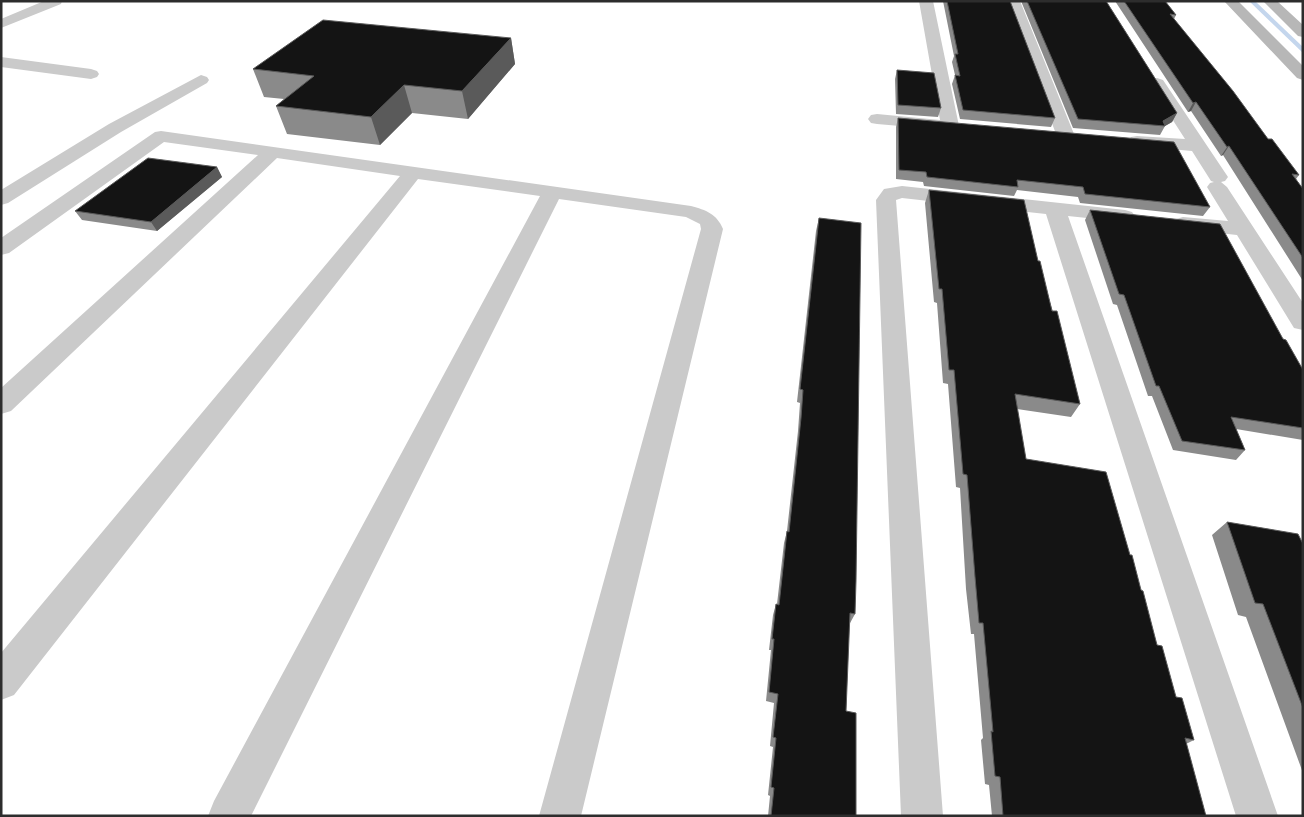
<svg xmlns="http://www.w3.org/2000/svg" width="1304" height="817" font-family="'Alegreya Sans',sans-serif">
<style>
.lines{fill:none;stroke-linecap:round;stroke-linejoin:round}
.stream{fill:#c4d6ed;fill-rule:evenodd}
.street{fill:#cacaca;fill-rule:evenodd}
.secondary{fill:#b7b7b7;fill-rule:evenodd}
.wall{fill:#8a8a8a}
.shaded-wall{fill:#5a5a5a}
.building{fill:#141414;stroke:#5a5a5a}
</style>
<rect width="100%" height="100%" fill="#fff"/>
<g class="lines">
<path class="stream" d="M 1249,1 L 1255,1 L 1303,47 L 1303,53 Z"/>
<path class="street" d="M 44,1 L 62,1 L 61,4 L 1,28 L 1,19 Z
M 919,1 L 933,1 L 959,126 L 956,130 L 950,131 L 944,130 L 942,127 L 935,129 L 877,124 L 871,123 L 868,119 L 871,115 L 877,114 L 940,120 Z
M 1006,1 L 1020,1 L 1074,134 L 1071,138 L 1065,139 L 1059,138 L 1056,134 Z
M 1,57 L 91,69 L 97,71 L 99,74 L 97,77 L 91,79 L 1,67 Z
M 201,75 L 207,77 L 209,80 L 207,83 L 121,132 L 8,203 L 1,205 L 1,190 L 109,124 Z
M 1157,78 L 1163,80 L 1228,177 L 1225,181 L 1221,182 L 1227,187 L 1303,303 L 1303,330 L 1294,328 L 1237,235 L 1183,229 L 1176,227 L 1172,223 L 1176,219 L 1183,217 L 1228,221 L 1207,187 L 1210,183 L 1214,182 L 1211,181 L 1192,151 L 1137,146 L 1131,145 L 1128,141 L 1131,137 L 1137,136 L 1185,139 L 1149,83 L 1151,80 Z
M 161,131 L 691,206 C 706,210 717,214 723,229 L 581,816 L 539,816 L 701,229 L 700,224 L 686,217 L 559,199 L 251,816 L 208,816 L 214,801 L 540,196 L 418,179 L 14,695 L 1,700 L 1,653 L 400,176 L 277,158 L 11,411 L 1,414 L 1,388 L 258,155 L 164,142 L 9,253 L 1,255 L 1,238 L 155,132 Z
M 902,186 L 1125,210 L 1132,212 L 1135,216 L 1132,220 L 1125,222 L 1068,216 L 1278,816 L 1236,816 L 1046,214 L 902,198 L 896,200 L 943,816 L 901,816 L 876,200 L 884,189 Z"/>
<path class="secondary" d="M 1224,1 L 1238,1 L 1303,66 L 1303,80 L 1297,78 Z
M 1263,1 L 1277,1 L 1303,25 L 1303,37 L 1298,36 Z"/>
</g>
<path class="wall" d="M 943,1 L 1010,1 L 1055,118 L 1051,127 L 960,119 L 952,84 L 955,75 L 952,62 L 954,56 Z
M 1021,1 L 1106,1 L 1177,113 L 1172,122 L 1165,126 L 1160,135 L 1073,128 Z
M 1115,1 L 1165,1 L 1176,15 L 1174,19 L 1268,139 L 1299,175 L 1296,179 L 1303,189 L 1303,281 L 1223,155 L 1221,156 L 1191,111 L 1188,112 Z
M 511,38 L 515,64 L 468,119 L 412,113 L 380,145 L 287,134 L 276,106 L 284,99 L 264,97 L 253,69 Z
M 897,70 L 941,108 L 938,117 L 896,114 L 895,79 Z
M 898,118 L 1210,207 L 1203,216 L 1080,203 L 1078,197 L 1017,190 L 1014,196 L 924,186 L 923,182 L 896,179 L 896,127 Z
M 217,167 L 222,177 L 157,231 L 82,220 L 75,211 Z
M 929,190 L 1038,261 L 1080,404 L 1071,417 L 1017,409 L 1026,459 L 1130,555 L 1157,645 L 1176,697 L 1194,740 L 1186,744 L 1206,816 L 992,816 L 989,785 L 985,784 L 981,740 L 983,738 L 974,634 L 971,634 L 966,589 L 960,488 L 956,487 L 948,384 L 943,383 L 937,303 L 934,302 L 925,203 Z
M 1090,210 L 1283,339 L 1303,370 L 1303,440 L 1236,429 L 1245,450 L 1236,460 L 1173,450 L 1152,396 L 1148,396 L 1117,305 L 1113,304 L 1085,220 Z
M 819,218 L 855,614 L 849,625 L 846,711 L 856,816 L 768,816 L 770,796 L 768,795 L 773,747 L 770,746 L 774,703 L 766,701 L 771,650 L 769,650 L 773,615 L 776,604 L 777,604 L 784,543 L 787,531 L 798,431 L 800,403 L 797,402 L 816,231 Z
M 1227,522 L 1303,544 L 1303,773 L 1246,617 L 1238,615 L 1212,535 Z"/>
<path class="shaded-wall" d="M 511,38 L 515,64 L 468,119 L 462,91 Z
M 404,85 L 412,113 L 380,145 L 371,117 Z
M 1196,102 L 1191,111 L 1188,112 L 1193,103 Z
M 1177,113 L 1172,122 L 1165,126 L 1163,121 Z
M 1229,146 L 1223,155 L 1221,156 L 1227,147 Z
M 217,167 L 222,177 L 157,231 L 151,222 Z"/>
<path class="building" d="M 947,1 L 1010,1 L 1055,118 L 963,110 L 955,75 L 960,76 L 955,54 L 958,54 Z
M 1027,1 L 1106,1 L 1177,113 L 1163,121 L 1165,126 L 1078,119 Z
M 1124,1 L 1165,1 L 1176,15 L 1170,14 L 1233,91 L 1268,139 L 1272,139 L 1299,175 L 1292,174 L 1303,189 L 1303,258 L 1229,146 L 1227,147 L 1196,102 L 1193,103 Z
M 323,20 L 511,38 L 462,91 L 404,85 L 371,117 L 276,106 L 314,76 L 253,69 Z
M 897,70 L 934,73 L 941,108 L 898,105 Z
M 898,118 L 1174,142 L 1210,207 L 1085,194 L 1083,187 L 1017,180 L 1018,187 L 927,177 L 926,172 L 899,170 Z
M 148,158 L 217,167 L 151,222 L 75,211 Z
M 929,190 L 1024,200 L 1038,261 L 1040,261 L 1052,311 L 1057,311 L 1080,404 L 1015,394 L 1026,459 L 1106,472 L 1130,555 L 1132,555 L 1141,590 L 1143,591 L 1157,645 L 1162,646 L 1176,697 L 1182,698 L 1194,740 L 1185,738 L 1206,816 L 1003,816 L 1000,777 L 995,776 L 991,731 L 993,732 L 983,623 L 979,623 L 975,577 L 967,475 L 963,474 L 954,370 L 949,370 L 942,289 L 939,289 Z
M 1090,210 L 1220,224 L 1283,339 L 1286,340 L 1303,370 L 1303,428 L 1231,417 L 1245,450 L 1182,441 L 1159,386 L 1156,386 L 1124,295 L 1119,294 Z
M 819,218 L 861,223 L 856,581 L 855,614 L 850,613 L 846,711 L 856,713 L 856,816 L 771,816 L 774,788 L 771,787 L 776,738 L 773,737 L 778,694 L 769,692 L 774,639 L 772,639 L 776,604 L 779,605 L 787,531 L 789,532 L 801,418 L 803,390 L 800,389 Z
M 1227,522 L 1298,534 L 1303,544 L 1303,708 L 1263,604 L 1255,603 Z"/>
<rect width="1304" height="817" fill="none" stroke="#2d2d2d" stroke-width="5"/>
</svg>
